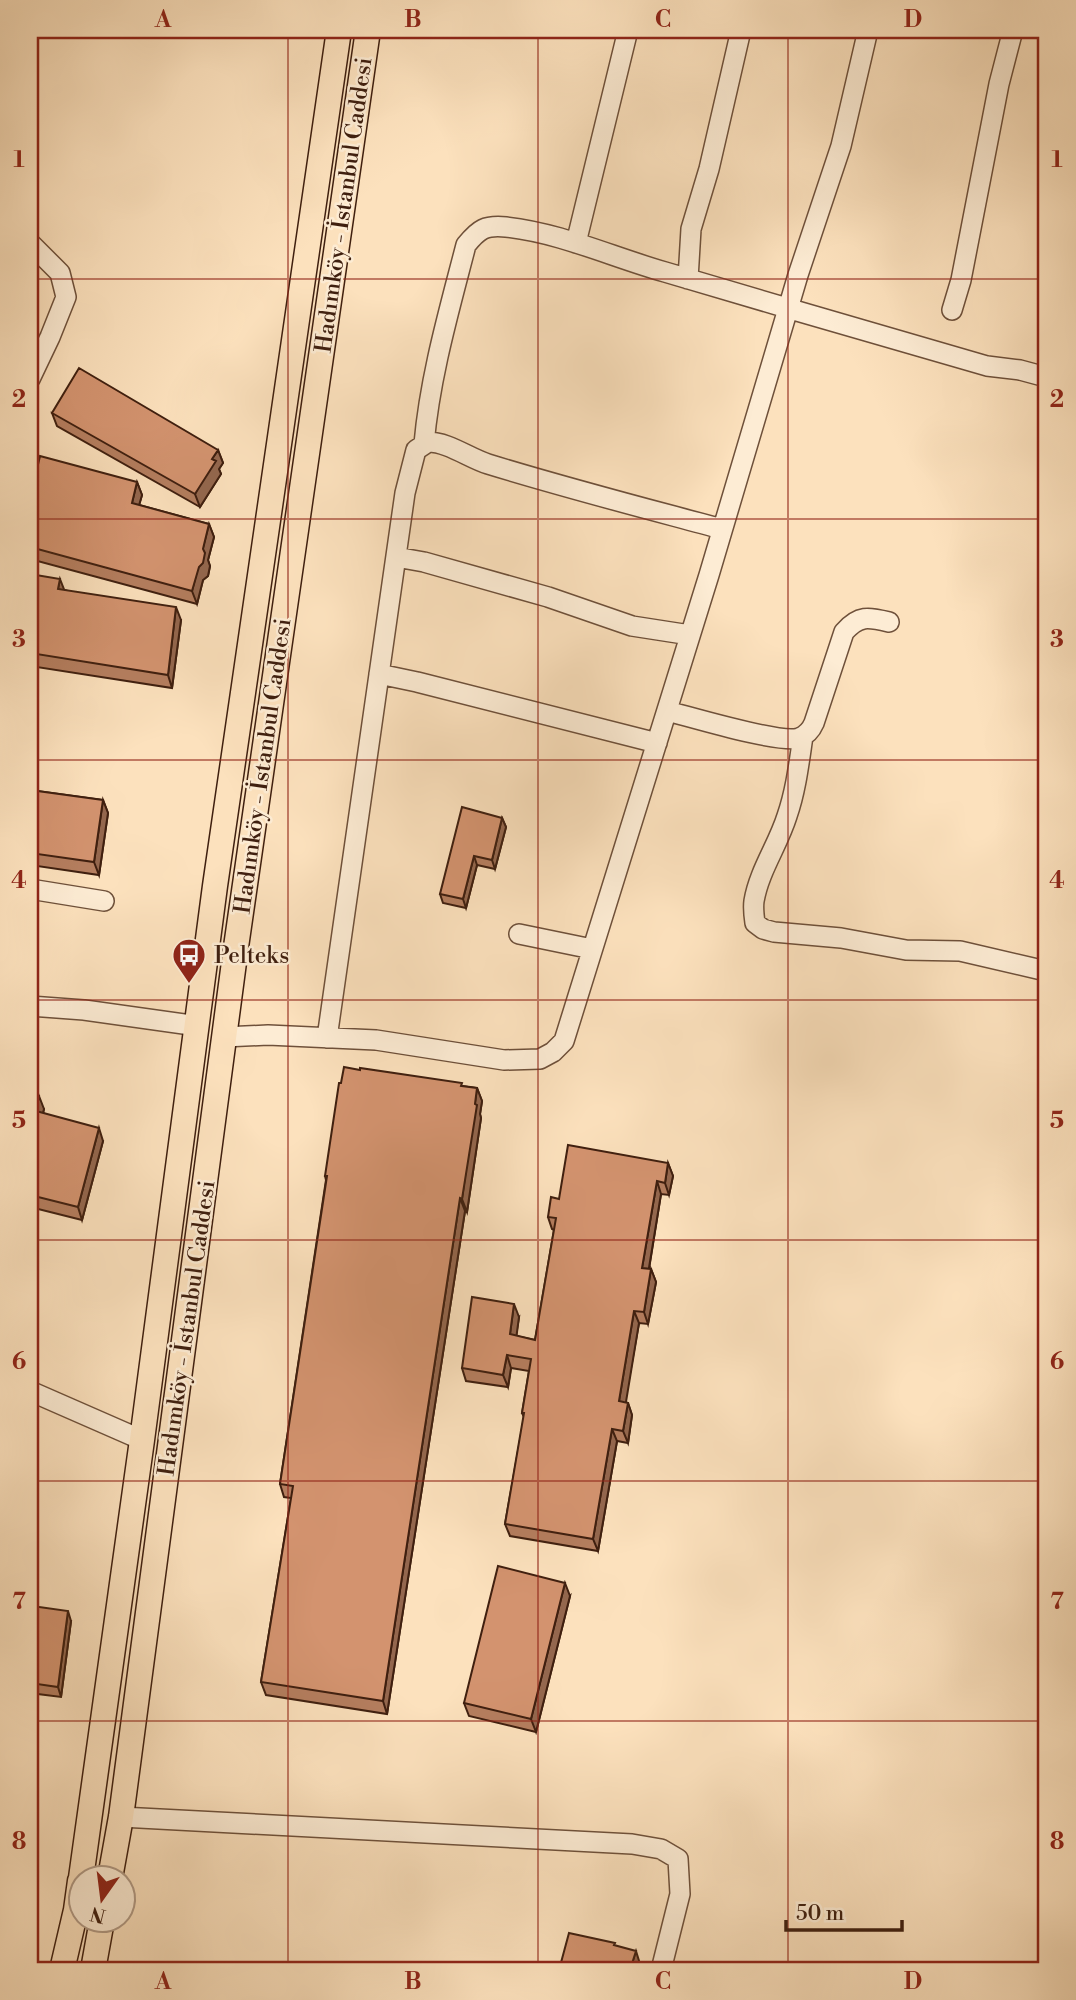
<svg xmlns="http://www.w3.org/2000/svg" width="1076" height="2000" font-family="'Libre Bodoni',serif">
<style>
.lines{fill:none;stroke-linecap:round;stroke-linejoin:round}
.minor-casing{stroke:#6e503a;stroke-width:22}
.major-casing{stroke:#3f1f0f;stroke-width:27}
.minor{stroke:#fdecd4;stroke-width:19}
.major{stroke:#fce1bd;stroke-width:24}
.wall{fill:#b57e5f;stroke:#3f1f0f;stroke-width:2}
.shaded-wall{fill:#94674e;stroke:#3f1f0f;stroke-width:2}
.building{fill:#d3936f;stroke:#3f1f0f;stroke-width:2}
.grid{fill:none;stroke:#8f2418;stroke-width:2;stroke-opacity:0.55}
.labels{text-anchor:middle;stroke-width:5;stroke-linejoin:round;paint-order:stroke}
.street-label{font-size:23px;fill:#3f1f0f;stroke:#fdecd4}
.poi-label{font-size:23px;fill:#3f1f0f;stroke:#fdecd4;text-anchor:start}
.neatline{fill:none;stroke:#8f2418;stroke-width:2.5}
.grid-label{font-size:23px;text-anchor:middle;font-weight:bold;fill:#8f2418}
</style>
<rect width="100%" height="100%" fill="#fce1bd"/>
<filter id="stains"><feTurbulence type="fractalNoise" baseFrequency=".00286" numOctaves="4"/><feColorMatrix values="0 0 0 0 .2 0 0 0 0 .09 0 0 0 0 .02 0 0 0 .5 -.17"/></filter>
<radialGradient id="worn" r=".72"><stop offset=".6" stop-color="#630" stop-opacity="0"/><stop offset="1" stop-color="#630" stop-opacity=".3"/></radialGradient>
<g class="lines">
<defs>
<path id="minor" d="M 30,243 L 60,273 L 66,297 L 50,337 L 30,379
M 576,243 L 628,30
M 688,279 L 691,229 L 709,169 L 741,30
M 952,310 L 961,280 L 999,84 L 1013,30
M 424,444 C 430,376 449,311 466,245 C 479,229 485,225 506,227 C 561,233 612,257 665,272 C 772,304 880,335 987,366 L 1020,370 L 1046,377
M 396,557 L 424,562 L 548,597 L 632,626 L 690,635
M 379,674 L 417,682 L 657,743
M 667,711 C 691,717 780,744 799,738 C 807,735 811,730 814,723 L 844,632 C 859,615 868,617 889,622
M 803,736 C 799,763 796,790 787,816 C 778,845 759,871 754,901 C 753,908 754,916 755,923 L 763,929 L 774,932 L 841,938 L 906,950 L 960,951 L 1046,971
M 30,889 L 104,901
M 519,934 L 592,949
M 30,1006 L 84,1010 L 198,1026
M 224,1037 L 268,1035 L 376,1040 L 504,1060 L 540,1059 L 553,1052 L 564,1041 L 709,575 L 798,275 L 841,146 L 868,30
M 327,1038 L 405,493 L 416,450 L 428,442 C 448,442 469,458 488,464 C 566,488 644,508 722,529
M 30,1391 L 142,1440
M 121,1817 L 632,1844 L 661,1849 L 678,1859 L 680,1894 L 661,1970"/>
<path id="major" d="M 81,1878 L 142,1440 L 215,886 L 339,30
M 110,1878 L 121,1817 L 236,947 L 368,30
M 62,1970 L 76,1910 L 80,1881
M 93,1970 L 102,1920"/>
</defs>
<use href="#minor" class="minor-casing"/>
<use href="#major" class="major-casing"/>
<use href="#minor" class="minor"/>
<use href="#major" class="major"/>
</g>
<path class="wall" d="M 52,413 L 218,450 L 223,463 L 219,469 L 221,474 L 200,507 L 57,426 Z
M 137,482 L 142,495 L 139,505 L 209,524 L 214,537 L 208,560 L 210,566 L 208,576 L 203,580 L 197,604 L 30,559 L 30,499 Z
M 30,574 L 64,590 L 181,620 L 172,688 L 30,666 Z
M 30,790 L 103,800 L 108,813 L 99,875 L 30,865 Z
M 502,818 L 506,827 L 495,869 L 477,865 L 466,908 L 443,903 L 440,894 Z
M 463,1086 L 477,1088 L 482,1101 L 480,1114 L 481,1118 L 467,1212 L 465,1211 L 387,1714 L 266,1695 L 261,1682 L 291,1498 L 284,1497 L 280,1484 L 326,1180 L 325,1176 Z
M 30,1094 L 44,1109 L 43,1113 L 103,1141 L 82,1220 L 30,1207 Z
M 668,1163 L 673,1176 L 669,1195 L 661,1194 L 649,1269 L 651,1269 L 656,1282 L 648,1324 L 639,1323 L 625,1402 L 628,1403 L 632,1415 L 628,1443 L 617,1441 L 598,1551 L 510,1536 L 505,1524 L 524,1417 L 522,1413 L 529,1371 L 511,1368 L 508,1387 L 466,1381 L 462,1368 L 519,1317 L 516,1336 L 535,1340 L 554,1230 L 552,1229 L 548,1217 L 559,1199 Z
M 570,1596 L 536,1732 L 469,1716 L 464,1703 Z
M 71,1621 L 61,1697 L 30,1693 L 30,1623 Z"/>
<path class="shaded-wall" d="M 218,450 L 223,463 L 219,469 L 221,474 L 200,507 L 195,494 L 212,459 Z
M 137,482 L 142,495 L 136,516 L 132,503 Z
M 209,524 L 214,537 L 208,560 L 210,566 L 208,576 L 203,580 L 197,604 L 192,591 Z
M 60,579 L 65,592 L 58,589 Z
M 176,607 L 181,620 L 172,688 L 168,675 Z
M 103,800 L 108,813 L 99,875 L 94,862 Z
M 502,818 L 506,827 L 495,869 L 492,860 Z
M 474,856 L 477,865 L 466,908 L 463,899 Z
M 477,1088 L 482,1101 L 480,1114 L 481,1118 L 467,1212 L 462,1199 Z
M 39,1096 L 44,1109 L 40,1124 L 36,1111 Z
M 99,1128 L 103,1141 L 82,1220 L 78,1207 Z
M 668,1163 L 673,1176 L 669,1195 L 665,1183 Z
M 657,1181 L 661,1194 L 647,1280 L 642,1268 Z
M 460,1198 L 465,1211 L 387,1714 L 383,1701 Z
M 651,1269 L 656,1282 L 648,1324 L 644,1312 Z
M 514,1304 L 519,1317 L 515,1347 L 510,1334 Z
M 634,1311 L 639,1323 L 624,1414 L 619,1401 Z
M 507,1355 L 511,1368 L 508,1387 L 503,1375 Z
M 628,1403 L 632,1415 L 628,1443 L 623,1431 Z
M 612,1429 L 617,1441 L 598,1551 L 593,1539 Z
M 565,1583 L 570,1596 L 536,1732 L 531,1719 Z
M 68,1611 L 71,1621 L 61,1697 L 58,1687 Z
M 636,1951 L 640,1964 L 638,1970 L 630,1970 Z"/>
<path class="building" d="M 79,368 L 218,450 L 212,459 L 216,461 L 195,494 L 52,413 Z
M 40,456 L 137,482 L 132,503 L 209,524 L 203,549 L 205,553 L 203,563 L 199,567 L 192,591 L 30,547 L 30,499 Z
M 30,574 L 60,579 L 58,589 L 176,607 L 168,675 L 30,653 Z
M 30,790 L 103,800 L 94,862 L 30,853 Z
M 462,807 L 502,818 L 492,860 L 474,856 L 463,899 L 440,894 Z
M 344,1067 L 360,1070 L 360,1068 L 462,1083 L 461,1086 L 477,1088 L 475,1104 L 477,1105 L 462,1199 L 460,1198 L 383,1701 L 261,1682 L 293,1486 L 280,1484 L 327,1176 L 325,1176 L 339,1083 L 341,1083 Z
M 30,1094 L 39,1096 L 36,1111 L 99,1128 L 78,1207 L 30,1195 Z
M 568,1145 L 668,1163 L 665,1183 L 657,1181 L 642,1268 L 651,1269 L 644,1312 L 634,1311 L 619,1401 L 628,1403 L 623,1431 L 612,1429 L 593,1539 L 505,1524 L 524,1413 L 522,1413 L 531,1359 L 507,1355 L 503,1375 L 462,1368 L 472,1297 L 514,1304 L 510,1334 L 535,1340 L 556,1218 L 548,1217 L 551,1197 L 559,1199 Z
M 498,1566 L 565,1583 L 531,1719 L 464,1703 Z
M 32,1606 L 68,1611 L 58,1687 L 30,1683 L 30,1623 Z
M 569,1933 L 615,1943 L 614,1945 L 636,1951 L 630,1970 L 631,1970 L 559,1970 Z"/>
<path class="grid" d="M 288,30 L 288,1970M 538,30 L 538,1970M 788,30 L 788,1970M 30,279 L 1046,279M 30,519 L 1046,519M 30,760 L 1046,760M 30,1000 L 1046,1000M 30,1240 L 1046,1240M 30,1481 L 1046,1481M 30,1721 L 1046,1721"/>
<defs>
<symbol id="bus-pin" viewBox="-11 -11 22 30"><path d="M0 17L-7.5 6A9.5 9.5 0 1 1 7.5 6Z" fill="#8f2418" stroke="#fdecd4"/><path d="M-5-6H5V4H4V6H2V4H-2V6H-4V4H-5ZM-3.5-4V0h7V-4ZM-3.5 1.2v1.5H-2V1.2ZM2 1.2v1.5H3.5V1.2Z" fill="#fff"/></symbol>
</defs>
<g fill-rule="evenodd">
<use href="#bus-pin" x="170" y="936" width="38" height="52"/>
</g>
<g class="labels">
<g class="street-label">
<text transform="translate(343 205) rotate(-82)" y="8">Hadımköy - İstanbul Caddesi</text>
<text transform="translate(262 766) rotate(-82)" y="8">Hadımköy - İstanbul Caddesi</text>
<text transform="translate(186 1328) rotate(-82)" y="8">Hadımköy - İstanbul Caddesi</text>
</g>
<g class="poi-label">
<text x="214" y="963">Pelteks</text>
</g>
</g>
<rect width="1076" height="2000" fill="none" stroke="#fce1bd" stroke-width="77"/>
<g transform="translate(102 1899) rotate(194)"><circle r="33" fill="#fdecd4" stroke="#b19a85" stroke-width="2"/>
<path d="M0-5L12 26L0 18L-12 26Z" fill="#8f2418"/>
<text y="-10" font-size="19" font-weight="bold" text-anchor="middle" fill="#3f1f0f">N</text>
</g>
<path d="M786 1920v10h116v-10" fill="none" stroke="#3f1f0f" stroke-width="3.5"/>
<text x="796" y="1920" font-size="21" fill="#3f1f0f" stroke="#fdecd4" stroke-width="5" paint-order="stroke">50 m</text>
<rect x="38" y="38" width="1000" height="1924" class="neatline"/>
<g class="grid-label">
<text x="163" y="27">A</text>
<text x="413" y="27">B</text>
<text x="663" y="27">C</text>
<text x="913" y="27">D</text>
<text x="19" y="167">1</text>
<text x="1057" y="167">1</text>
<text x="19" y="407">2</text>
<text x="1057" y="407">2</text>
<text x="19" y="647">3</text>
<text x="1057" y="647">3</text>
<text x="19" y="888">4</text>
<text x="1057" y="888">4</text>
<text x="19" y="1128">5</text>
<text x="1057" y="1128">5</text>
<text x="19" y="1369">6</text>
<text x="1057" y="1369">6</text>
<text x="19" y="1609">7</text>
<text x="1057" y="1609">7</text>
<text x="19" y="1849">8</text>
<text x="1057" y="1849">8</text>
<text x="163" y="1989">A</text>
<text x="413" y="1989">B</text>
<text x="663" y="1989">C</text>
<text x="913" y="1989">D</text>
</g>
<rect width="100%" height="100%" filter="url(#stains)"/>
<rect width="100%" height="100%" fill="url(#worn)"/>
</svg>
